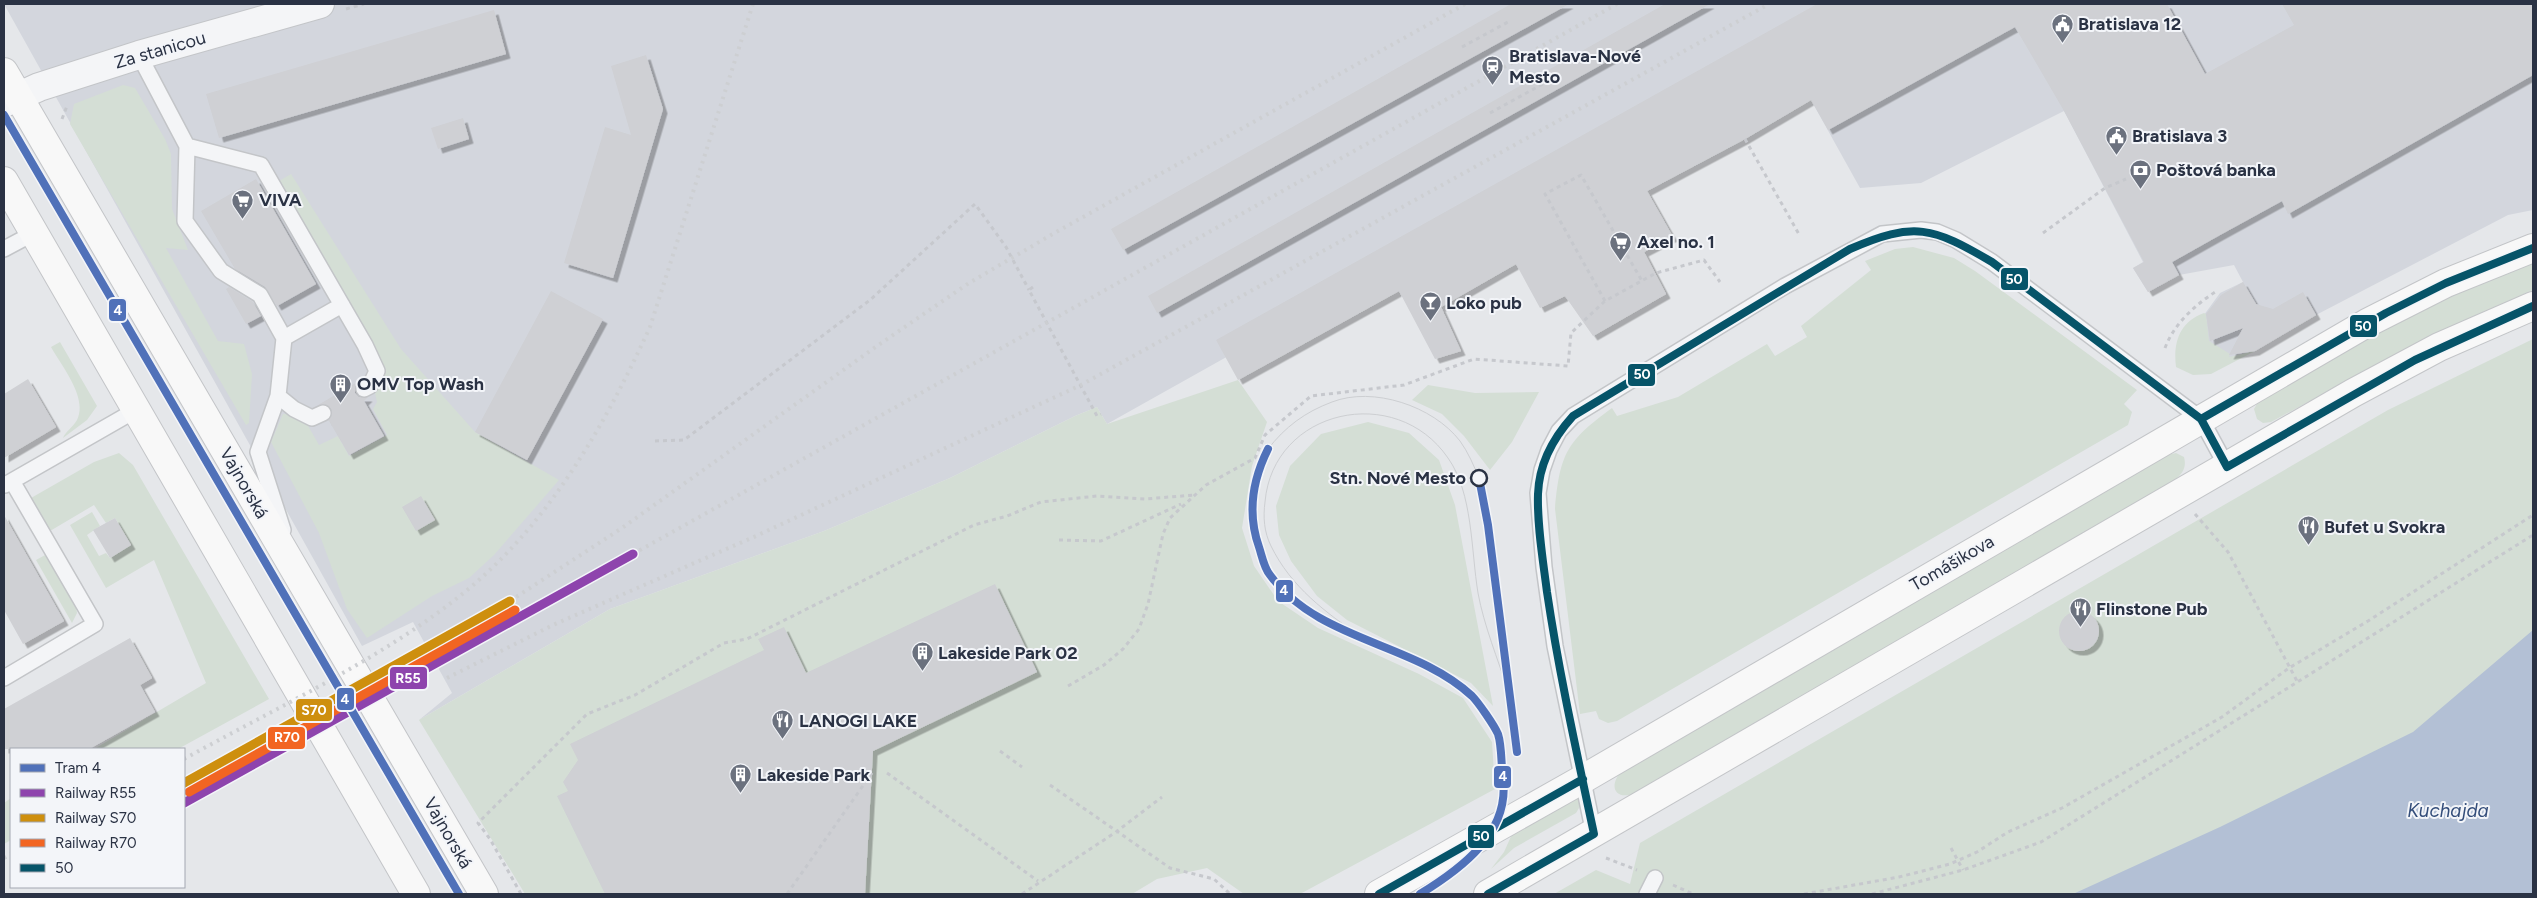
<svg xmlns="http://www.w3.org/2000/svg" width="2537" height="898" font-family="Figtree,sans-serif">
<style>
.built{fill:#d3d6dd}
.green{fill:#d4ded5}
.water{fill:#b3c0d5}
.building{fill:#cfd0d4;filter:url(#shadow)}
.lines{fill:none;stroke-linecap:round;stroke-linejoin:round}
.lane-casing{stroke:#c3c5c8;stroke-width:18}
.street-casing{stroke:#c3c5c8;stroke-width:30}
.secondary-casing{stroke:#c3c5c8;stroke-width:30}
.path{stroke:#c6c8cd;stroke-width:3;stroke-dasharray:4 4;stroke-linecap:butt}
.lane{stroke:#f4f5f7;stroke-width:15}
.street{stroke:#f4f5f7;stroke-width:28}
.secondary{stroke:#f8f8f8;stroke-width:28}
.tram{stroke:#cdcfd2;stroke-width:1}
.rail{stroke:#cdcfd2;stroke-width:4;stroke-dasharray:2.5 5;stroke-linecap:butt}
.bus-1-casing{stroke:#f3f5f9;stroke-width:11}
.bus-1{stroke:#065469;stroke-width:8}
.rail-1-casing{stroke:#f3f5f9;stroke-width:12}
.rail-2-casing{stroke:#f3f5f9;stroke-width:12}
.rail-3-casing{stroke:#f3f5f9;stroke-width:12}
.rail-1{stroke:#8e44ad;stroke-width:9}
.rail-2{stroke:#ce8f0e;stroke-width:9}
.rail-3{stroke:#f26522;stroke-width:9}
.tram-1-casing{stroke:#f3f5f9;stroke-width:11}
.tram-1{stroke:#5071b9;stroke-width:8}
.stop-dot{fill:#f3f5f9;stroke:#2a3244;stroke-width:2.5}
.labels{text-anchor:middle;stroke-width:4;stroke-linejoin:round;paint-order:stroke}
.poi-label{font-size:18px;font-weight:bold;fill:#2a3244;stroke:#f3f5f9;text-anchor:start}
.street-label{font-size:18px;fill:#2a3244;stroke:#f3f5f9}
.stop-label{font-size:18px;font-weight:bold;fill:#2a3244;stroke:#f3f5f9;text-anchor:end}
.water-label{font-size:19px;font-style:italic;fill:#334d7a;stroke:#f3f5f9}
.line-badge{stroke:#f3f5f9;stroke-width:2}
.badge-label{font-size:14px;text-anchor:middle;font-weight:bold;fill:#fff}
</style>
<defs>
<filter id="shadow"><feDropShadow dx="4.5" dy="4.5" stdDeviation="0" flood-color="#0004"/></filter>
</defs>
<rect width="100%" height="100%" fill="#e5e7ea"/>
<path class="built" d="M 4,4 L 2533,4 L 2533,210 L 2508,215 L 2316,315 L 2255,351 L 2230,358 L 2208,341 L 2204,315 L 2220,293 L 2243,282 L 2234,265 L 2179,275 L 2148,292 L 2133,268 L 2143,262 L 2064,111 L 1921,183 L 1860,188 L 1811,100 L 1474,218 L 1107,424 L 1097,407 L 1075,416 L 950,478 L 824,531 L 610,609 L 419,720 L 452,693 L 413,622 L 362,646 Z"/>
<path class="green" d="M 123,85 L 135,88 L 165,139 L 171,154 L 172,209 L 188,250 L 166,248 L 218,341 L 244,344 L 252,374 L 249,423 L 246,425 L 70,124 L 74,104 Z
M 264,156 L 279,181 L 291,174 L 401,349 L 475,432 L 559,480 L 494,555 L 469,578 L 432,596 L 367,638 L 347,609 L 319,533 L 271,442 L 283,414 C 291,413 299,422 307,424 L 319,445 L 338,436 L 349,456 L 387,435 L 373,409 L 377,402 L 375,393 L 383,375 L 380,359 L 263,159 Z
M 1913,247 L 1954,258 L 1975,271 L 2137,390 L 2124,404 L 2132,412 L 2128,425 L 1617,721 L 1608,723 L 1599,719 L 1596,711 L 1580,714 L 1555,509 C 1560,453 1567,441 1612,408 L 1617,416 L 1678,397 L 1767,344 L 1775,356 L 1807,337 L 1801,326 L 1871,270 L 1865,261 L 1895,249 Z
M 2533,262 L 2533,290 L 2415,344 L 2271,422 L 2263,423 L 2257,419 L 2254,409 L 2259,400 L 2364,339 L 2460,292 Z
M 2204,313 L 2206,314 L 2209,341 L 2230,354 L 2229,357 L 2255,351 L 2211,374 L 2193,375 L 2176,367 C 2173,343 2179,322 2204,313 Z
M 2533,339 L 2533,894 L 1554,894 L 1596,870 L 1630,884 L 1640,843 L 2388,410 Z
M 60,342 L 97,406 L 87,420 L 63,438 C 65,432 73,427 77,420 C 88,397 62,367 51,347 Z
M 1238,380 L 1267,422 L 1252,466 L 1242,528 L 1254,566 L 1278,601 L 1318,628 L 1419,674 L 1463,698 L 1492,742 L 1495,789 L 1300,894 L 1244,894 L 1207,868 L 1157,879 L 1132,894 L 525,894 L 419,720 L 610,609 L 824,531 L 950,478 L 1075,416 L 1097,407 L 1107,424 Z
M 1428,385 L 1475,393 L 1539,392 L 1512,442 L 1490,470 L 1464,436 L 1442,414 L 1412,400 Z
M 1368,422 L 1409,433 L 1439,460 L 1455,505 L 1493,706 L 1471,683 L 1347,620 L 1317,596 L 1291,561 L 1279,535 L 1276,506 L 1290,466 L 1321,434 Z
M 119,453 L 133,465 L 269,699 L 178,749 L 94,749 L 206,683 L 154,560 L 106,588 L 70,525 L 92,512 L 100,526 L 87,535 L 99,556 L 106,553 L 110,558 L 131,545 L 115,518 L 106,523 L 94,505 L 50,531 L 31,498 L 94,462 Z
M 2176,453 L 2184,457 C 2187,468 2182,474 2175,480 L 1634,794 C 1613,800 1609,785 1622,770 L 2163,456 Z
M 47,554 L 76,606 L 77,613 L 72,623 L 36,560 Z
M 1583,790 L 1582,803 L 1576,813 L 1514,848 L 1491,869 L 1504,852 L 1513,832 Z
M 11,798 L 11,840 L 4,844 L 4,803 Z"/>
<path class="water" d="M 2533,630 L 2533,894 L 2073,894 L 2220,827 L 2413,732 Z"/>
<path class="building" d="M 1511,4 L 1569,4 L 1123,250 L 1111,229 Z
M 1665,4 L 1710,4 L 1157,313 L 1148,296 Z
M 1817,4 L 2167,4 L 2205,74 L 2294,25 L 2282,4 L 2533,4 L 2533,75 L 2288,214 L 2282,201 L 2220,235 L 2172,262 L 2179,275 L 2148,292 L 2133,268 L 2144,262 L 2064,111 L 2015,27 L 1828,130 L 1811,100 L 1745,139 L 1647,191 L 1673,237 L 1644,252 L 1666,294 L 1593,336 L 1565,296 L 1540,308 L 1516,264 L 1441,307 L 1461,351 L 1435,359 L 1399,291 L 1238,380 L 1216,340 Z
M 494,10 L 506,54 L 219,138 L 206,94 Z
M 646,55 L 663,109 L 613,278 L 564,263 L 605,127 L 631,135 L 611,66 Z
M 463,118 L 469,139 L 438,149 L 431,128 Z
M 256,179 L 316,284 L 277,306 L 265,287 L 235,269 L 201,211 Z
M 2243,282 L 2256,304 L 2273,309 L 2303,292 L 2316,315 L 2255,351 L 2229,355 L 2243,328 L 2210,341 L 2206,314 L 2221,295 Z
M 229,287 L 253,302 L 261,316 L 246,324 L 226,289 Z
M 551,291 L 603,319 L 527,460 L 475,432 Z
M 28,379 L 56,427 L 4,458 L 4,394 Z
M 359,381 L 355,388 L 355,393 L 359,397 L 368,397 L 364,401 L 384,436 L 349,455 L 329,421 L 327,421 L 332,414 L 331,409 L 324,404 L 318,405 Z
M 421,496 L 435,520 L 416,531 L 402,507 Z
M 4,515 L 64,621 L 23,644 L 4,610 Z
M 115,518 L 131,545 L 110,558 L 93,530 Z
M 995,584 L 1037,672 L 873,751 L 865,894 L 605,894 L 557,796 L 568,791 L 563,782 L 578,760 L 570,744 L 764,650 L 758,639 L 784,627 L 806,673 Z
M2059 631a20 20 0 1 1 40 0a20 20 0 1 1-40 0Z
M 130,638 L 152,678 L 140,685 L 155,712 L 89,749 L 4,749 L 4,709 Z"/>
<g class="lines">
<defs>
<path id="lane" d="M 139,55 L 187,146 L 185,221 L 221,271 L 260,295 L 284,338 L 278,396 L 258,452 L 283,530
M 187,146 L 261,165 L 365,345 L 377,371 L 370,386 L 364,389
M 4,249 L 34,233
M 284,338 L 342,305
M 278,396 L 294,409 L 312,418 L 323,413
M 5,485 L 136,410
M 4,678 L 95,624 L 12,481
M 1594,834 L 1555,646 L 1544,567 L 1538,493 L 1542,470 L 1549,450 L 1559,431 L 1573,416 L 1785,286 L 1882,234 L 1921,230 L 1937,232 L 1956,240 L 1992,262 L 2201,419 L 2227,467
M 1647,894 L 1655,878"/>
<path id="street" d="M 4,103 L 39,87 L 139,55 L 320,4"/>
<path id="secondary" d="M 4,72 L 484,894
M 4,181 L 416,894
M 1379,894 L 1583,779 L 2367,323 L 2446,283 L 2533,248
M 1488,894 L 2353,393 L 2439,347 L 2533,306"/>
</defs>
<use href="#lane" class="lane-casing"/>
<use href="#street" class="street-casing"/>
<use href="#secondary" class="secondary-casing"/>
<path class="path" d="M 346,9 L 364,4
M 1462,47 L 1508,22
M 1490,113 L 1550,80
M 62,119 L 67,106
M 1745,139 L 1800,236
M 2043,233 L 2105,188 L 2126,179
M 1033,287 L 1029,290 L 1097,416 L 1101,414
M 1605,301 L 1545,194 L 1581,175 L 1642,281
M 2165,348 C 2174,324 2194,306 2215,292
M 655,441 L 684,440 L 870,300 L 975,204 L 1006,247 L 1029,290
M 2195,514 L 2228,552 L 2297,681
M 1059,540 L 1101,541 L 1181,504
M 1068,686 L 1104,665 L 1123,649 L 1139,629 L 1148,604 L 1163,534 L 1170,518 L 1206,485 L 1255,458 L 1265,435 L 1311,396 L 1404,385 L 1474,359 L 1568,366 L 1571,333 L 1605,301 L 1656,273 L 1704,260 L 1720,282
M 1000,751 L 1022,767
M 887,773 L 1038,881
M 1050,785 L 1170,868 L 1214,879 L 1230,894
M 1951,848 L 1963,870
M 1606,858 L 1637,870
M 1673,885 L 1693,894
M 521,894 L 490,839 L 478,823 L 587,714 L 635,695 L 724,643 L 747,639 L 974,525 L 1007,516 L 1041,502 L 1097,496 L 1145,499 L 1194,495
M 787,894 L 874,770
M 1022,894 L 1116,832 L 1162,797
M 1804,894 L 1899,877 L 1950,864 L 1977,852 L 2008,832 L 2062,808 L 2222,717 L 2289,668 L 2368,621 L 2533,515
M 1872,894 L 1963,870 L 2041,842 L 2533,535"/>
<use href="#lane" class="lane"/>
<use href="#street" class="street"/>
<use href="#secondary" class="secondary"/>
<path class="tram" d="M 1268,449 C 1285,427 1305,412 1332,402 C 1373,386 1433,406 1460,441 C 1468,452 1474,466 1479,478
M 1363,638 C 1326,613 1291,587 1271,546 C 1264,532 1263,517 1265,502 C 1273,409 1396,382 1448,458 C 1473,493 1471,551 1478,593 C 1484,626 1498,659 1508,691"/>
<path class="rail" d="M 633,554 L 1617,4
M 510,601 L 622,528 L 877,346 L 969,283 L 1058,231 L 1465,4
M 447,678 L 553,625 L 756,536 L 1081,385 L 1769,4
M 184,759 C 276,708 384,658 466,591 C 550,522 605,425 650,327 L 753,4
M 4,858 L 11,854"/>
<defs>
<path id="bus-1" d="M 2201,419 L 2386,313 L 2446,283 L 2533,248
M 1379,894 L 1583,779
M 1488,894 L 1594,834 C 1577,754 1559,673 1547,592 C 1543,560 1537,526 1538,494 C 1539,464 1554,437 1573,416 L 1850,249 C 1914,221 1933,227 1992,262 L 2201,419 L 2227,467 L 2415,360 L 2533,306"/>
</defs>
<use href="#bus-1" class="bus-1-casing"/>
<use href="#bus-1" class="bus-1"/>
<defs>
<path id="rail-1" d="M 184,803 L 633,554"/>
<path id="rail-2" d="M 184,783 L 510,601"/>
<path id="rail-3" d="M 189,792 L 515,610"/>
</defs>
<use href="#rail-1" class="rail-1-casing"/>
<use href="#rail-2" class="rail-2-casing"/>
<use href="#rail-3" class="rail-3-casing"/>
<use href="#rail-1" class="rail-1"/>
<use href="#rail-2" class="rail-2"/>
<use href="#rail-3" class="rail-3"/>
<defs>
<path id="tram-1" d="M 4,115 L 459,894
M 1268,449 C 1252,481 1247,513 1259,547 C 1262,556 1264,568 1270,575 C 1319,642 1414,642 1472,696 C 1478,702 1494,725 1498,734 C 1502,746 1501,765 1503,779 C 1510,833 1461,869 1420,894
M 1479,478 L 1488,525 L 1517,752"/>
</defs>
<use href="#tram-1" class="tram-1-casing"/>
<use href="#tram-1" class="tram-1"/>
</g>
<defs>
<symbol id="civic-pin" viewBox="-11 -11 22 30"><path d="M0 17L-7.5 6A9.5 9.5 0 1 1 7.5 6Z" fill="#6b717e" stroke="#f3f5f9"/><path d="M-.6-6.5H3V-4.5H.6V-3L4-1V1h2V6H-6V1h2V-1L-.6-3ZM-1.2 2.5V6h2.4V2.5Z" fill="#fff"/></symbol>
<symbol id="station-pin" viewBox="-11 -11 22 30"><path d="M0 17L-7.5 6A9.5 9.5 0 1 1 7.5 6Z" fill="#6b717e" stroke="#f3f5f9"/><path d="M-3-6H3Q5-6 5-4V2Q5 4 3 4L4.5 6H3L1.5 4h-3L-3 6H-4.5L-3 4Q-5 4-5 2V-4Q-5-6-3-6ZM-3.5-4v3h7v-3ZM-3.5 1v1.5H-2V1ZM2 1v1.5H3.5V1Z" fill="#fff"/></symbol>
<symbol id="bank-pin" viewBox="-11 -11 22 30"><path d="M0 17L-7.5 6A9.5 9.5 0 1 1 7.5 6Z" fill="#6b717e" stroke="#f3f5f9"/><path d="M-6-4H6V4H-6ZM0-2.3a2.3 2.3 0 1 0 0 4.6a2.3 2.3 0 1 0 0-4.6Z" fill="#fff"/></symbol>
<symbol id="supermarket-pin" viewBox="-11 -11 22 30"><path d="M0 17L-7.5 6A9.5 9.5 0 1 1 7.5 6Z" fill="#6b717e" stroke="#f3f5f9"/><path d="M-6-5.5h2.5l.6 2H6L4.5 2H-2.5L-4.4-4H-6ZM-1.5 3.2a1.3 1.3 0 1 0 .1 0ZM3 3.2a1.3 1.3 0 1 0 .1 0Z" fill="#fff"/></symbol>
<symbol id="bar-pin" viewBox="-11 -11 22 30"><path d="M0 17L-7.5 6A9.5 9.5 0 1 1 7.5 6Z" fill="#6b717e" stroke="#f3f5f9"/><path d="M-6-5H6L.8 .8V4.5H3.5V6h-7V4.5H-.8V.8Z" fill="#fff"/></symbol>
<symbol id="building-pin" viewBox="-11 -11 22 30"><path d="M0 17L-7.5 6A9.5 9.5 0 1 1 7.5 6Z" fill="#6b717e" stroke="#f3f5f9"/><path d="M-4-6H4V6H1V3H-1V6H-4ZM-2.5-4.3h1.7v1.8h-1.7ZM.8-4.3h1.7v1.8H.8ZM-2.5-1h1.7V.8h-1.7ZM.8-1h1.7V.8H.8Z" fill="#fff"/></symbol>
<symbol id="restaurant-pin" viewBox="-11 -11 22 30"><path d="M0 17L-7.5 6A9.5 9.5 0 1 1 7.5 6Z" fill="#6b717e" stroke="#f3f5f9"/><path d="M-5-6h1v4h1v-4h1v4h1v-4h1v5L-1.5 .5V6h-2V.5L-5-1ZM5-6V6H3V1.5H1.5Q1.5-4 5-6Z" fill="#fff"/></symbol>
</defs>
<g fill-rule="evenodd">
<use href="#civic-pin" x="2050" y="12" width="25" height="34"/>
<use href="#station-pin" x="1480" y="54" width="25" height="34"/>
<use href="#civic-pin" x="2104" y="124" width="25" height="34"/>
<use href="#bank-pin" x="2128" y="158" width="25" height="34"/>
<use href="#supermarket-pin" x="230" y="188" width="25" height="34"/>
<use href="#supermarket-pin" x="1608" y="230" width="25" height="34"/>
<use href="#bar-pin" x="1418" y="290" width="25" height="34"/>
<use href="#building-pin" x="328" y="372" width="25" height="34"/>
<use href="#restaurant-pin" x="2296" y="514" width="25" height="34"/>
<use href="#restaurant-pin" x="2068" y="596" width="25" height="34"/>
<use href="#building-pin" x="910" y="640" width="25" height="34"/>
<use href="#restaurant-pin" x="770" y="708" width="25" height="34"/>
<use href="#building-pin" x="728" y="762" width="25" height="34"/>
</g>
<circle class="stop-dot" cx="1479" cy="478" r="8"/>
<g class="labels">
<g class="poi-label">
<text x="2078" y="30">Bratislava 12</text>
<text x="1509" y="62">Bratislava-Nové<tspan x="1509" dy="21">Mesto</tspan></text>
<text x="2132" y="142">Bratislava 3</text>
<text x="2156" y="176">Poštová banka</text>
<text x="259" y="206">VIVA</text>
<text x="1637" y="248">Axel no. 1</text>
<text x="1446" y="309">Loko pub</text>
<text x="357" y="390">OMV Top Wash</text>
<text x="2324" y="533">Bufet u Svokra</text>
<text x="2096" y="615">Flinstone Pub</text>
<text x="938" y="659">Lakeside Park 02</text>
<text x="799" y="727">LANOGI LAKE</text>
<text x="757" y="781">Lakeside Park</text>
</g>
<g class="street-label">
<text transform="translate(160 50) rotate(-16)" y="6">Za stanicou</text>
<text transform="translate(244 483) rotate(60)" y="6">Vajnorská</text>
<text transform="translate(1952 563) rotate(-30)" y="6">Tomášikova</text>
<text transform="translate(448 833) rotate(60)" y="6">Vajnorská</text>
</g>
<g class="stop-label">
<text x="1466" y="484">Stn. Nové Mesto</text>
</g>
<g class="water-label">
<text x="2448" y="817">Kuchajda</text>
</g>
</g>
<g class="line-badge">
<rect x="2000" y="267" width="29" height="24" rx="5" fill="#065469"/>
<rect x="108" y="298" width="19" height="24" rx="5" fill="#5071b9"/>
<rect x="2349" y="314" width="29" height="24" rx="5" fill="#065469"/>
<rect x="1627" y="363" width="29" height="24" rx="5" fill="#065469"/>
<rect x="1275" y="579" width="19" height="24" rx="5" fill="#5071b9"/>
<rect x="389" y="666" width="39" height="24" rx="5" fill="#8e44ad"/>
<rect x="336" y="687" width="19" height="24" rx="5" fill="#5071b9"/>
<rect x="295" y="698" width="38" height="24" rx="5" fill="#ce8f0e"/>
<rect x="267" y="726" width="39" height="24" rx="5" fill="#f26522"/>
<rect x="1493" y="765" width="19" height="24" rx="5" fill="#5071b9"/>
<rect x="1467" y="824" width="28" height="25" rx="5" fill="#065469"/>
</g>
<g class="badge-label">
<text x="2014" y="284">50</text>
<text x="118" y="315">4</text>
<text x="2363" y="331">50</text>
<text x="1642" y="379">50</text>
<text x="1284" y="595">4</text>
<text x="408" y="683">R55</text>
<text x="345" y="704">4</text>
<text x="314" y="715">S70</text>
<text x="287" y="742">R70</text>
<text x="1503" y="781">4</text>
<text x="1481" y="841">50</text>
</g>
<rect width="2537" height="898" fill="none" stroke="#2a3244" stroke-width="10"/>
<rect x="10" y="748" width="175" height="140" fill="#f3f5f9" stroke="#a3a7b1"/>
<rect x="20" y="764" width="25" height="8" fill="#5071b9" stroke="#a3a7b1"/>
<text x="55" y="773" font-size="15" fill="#2a3244">Tram 4</text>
<rect x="20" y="789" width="25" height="8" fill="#8e44ad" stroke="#a3a7b1"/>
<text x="55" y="798" font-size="15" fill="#2a3244">Railway R55</text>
<rect x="20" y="814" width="25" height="8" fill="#ce8f0e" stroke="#a3a7b1"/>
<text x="55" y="823" font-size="15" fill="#2a3244">Railway S70</text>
<rect x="20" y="839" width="25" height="8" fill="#f26522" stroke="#a3a7b1"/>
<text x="55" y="848" font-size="15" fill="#2a3244">Railway R70</text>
<rect x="20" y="864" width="25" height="8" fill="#065469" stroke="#a3a7b1"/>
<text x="55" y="873" font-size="15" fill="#2a3244">50</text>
</svg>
